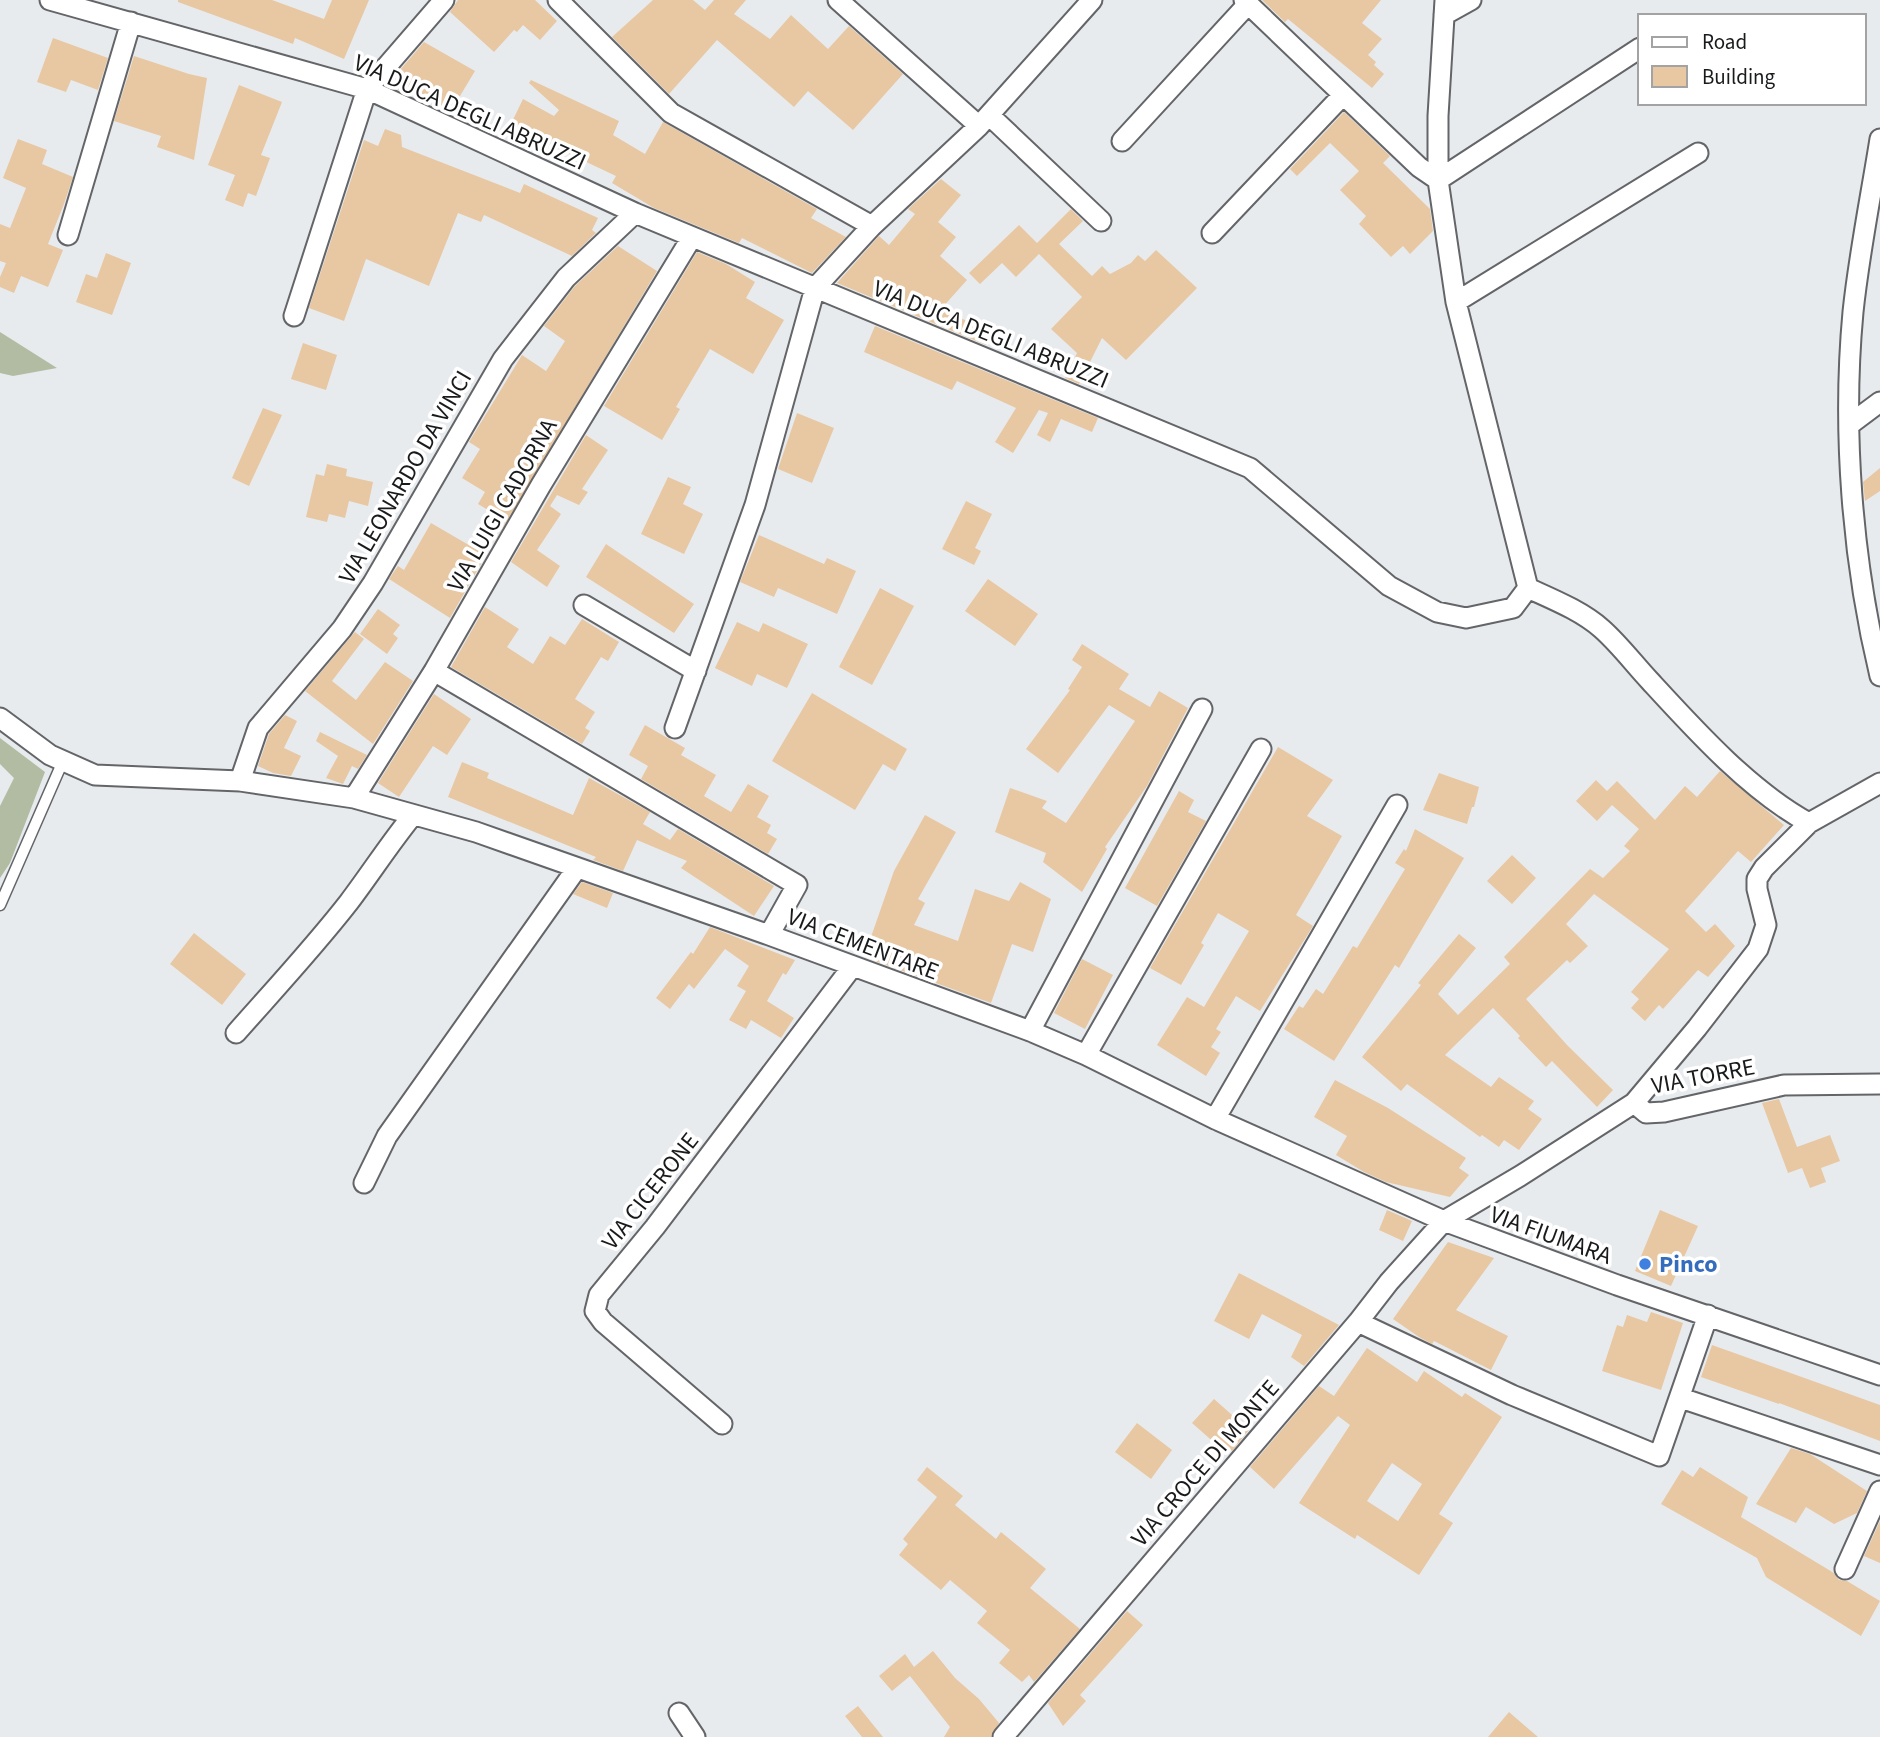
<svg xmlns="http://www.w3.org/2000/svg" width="1880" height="1737" font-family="'Source Sans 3',sans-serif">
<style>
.green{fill:#b2bca2}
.building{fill:#e8c7a3;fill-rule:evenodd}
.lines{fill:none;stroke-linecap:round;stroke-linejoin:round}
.lane-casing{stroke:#636568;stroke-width:13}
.street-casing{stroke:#636568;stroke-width:23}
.lane{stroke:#fff;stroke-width:10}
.street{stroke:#fff;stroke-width:19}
.shop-dot{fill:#3f7fe0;stroke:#fff;stroke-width:2.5}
.labels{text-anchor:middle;stroke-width:7;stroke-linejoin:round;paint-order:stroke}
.street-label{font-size:24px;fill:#191a1b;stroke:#fff}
.shop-label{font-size:24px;font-weight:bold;fill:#366cbe;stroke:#fff;text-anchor:start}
</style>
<rect width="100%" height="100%" fill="#e8ebee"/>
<path class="green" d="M 0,332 L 57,368 L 13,376 L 0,373 Z
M 0,738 L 45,772 L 10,863 L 0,878 L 0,806 L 14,778 L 0,764 Z"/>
<path class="building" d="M 178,0 L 272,0 L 324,19 L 332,0 L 369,0 L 344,59 L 295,38 L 293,44 L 178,2 Z
M 458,0 L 535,0 L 557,21 L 540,40 L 523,25 L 517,32 L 514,30 L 494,52 L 450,12 Z
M 653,0 L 693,0 L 705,10 L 714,0 L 746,0 L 734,14 L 770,39 L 791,15 L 828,49 L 849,26 L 903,74 L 853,130 L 808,91 L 794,107 L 717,40 L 669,94 L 612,37 Z
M 1262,0 L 1381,0 L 1362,23 L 1382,39 L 1368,55 L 1376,62 L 1374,65 L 1384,74 L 1372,88 L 1288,19 L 1285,22 Z
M 53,38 L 108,58 L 98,90 L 71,80 L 66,92 L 37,82 Z
M 424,42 L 475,71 L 451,111 L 407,85 L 403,92 L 388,84 Z
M 134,56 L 189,74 L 207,78 L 194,160 L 157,147 L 161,136 L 114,121 Z
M 531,80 L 619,121 L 613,135 L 645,154 L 663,122 L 817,209 L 811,218 L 846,237 L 812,273 L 742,238 L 739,243 L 654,208 L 612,183 L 616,176 L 510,126 L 523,99 L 554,116 L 559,110 L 529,83 Z
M 239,85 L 282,102 L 261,155 L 270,158 L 256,196 L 248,193 L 243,207 L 225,200 L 235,175 L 208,165 Z
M 1344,112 L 1390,156 L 1383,163 L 1430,209 L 1433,231 L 1410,254 L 1403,246 L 1391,257 L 1359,224 L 1366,216 L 1340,190 L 1359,171 L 1330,143 L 1297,176 L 1290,169 Z
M 385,129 L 401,135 L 402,147 L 520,193 L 524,184 L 598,218 L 592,230 L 596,233 L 572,256 L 484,215 L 481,222 L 458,213 L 429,286 L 366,259 L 344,321 L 309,308 L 364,140 L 378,146 Z
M 18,139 L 47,150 L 42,164 L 73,177 L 64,204 L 48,244 L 63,250 L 48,287 L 21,276 L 14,293 L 0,287 L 0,277 L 6,263 L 0,261 L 0,224 L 10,228 L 26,188 L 3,178 Z
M 941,179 L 961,195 L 938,222 L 956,237 L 940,256 L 967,280 L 941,309 L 993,333 L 986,345 L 837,283 L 879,236 L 889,245 L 915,214 L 908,209 Z
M 1071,209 L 1083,221 L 1059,244 L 1092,276 L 1102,266 L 1110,274 L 1131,263 L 1138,255 L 1145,261 L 1156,250 L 1197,288 L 1126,360 L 1102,338 L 1079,384 L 1065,378 L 1077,353 L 1051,329 L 1082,297 L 1039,254 L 1016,277 L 1002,263 L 980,284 L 969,273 L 1019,225 L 1037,243 Z
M 618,246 L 657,271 L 490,549 L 506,521 L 478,504 L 485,492 L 462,478 L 480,449 L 469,442 L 522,355 L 546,371 L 565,341 L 544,326 L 575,286 Z
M 697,252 L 726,264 L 755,282 L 746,298 L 784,320 L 753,374 L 710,349 L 676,407 L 680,409 L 662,440 L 604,406 Z
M 106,253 L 131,263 L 112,315 L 76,302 L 86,274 L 97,278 Z
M 875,326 L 1098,418 L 1092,432 L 1061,419 L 1050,442 L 1037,435 L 1048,413 L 1039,410 L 1013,453 L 995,442 L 1016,408 L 957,381 L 952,390 L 864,352 Z
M 303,343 L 337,355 L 326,390 L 291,379 Z
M 263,408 L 282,415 L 249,486 L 232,478 Z
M 797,413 L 834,428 L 812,483 L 778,469 Z
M 586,435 L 608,450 L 582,489 L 588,492 L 579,505 L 557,495 L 550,506 L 561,514 L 537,550 L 560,566 L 547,587 L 511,562 Z
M 327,464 L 347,469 L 346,476 L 373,482 L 368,506 L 349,501 L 345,518 L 329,514 L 327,522 L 306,517 L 316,474 L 324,476 Z
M 1880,468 L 1880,491 L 1865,501 L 1863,482 Z
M 668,477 L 691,487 L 683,504 L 703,514 L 684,554 L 641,534 Z
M 966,501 L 992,514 L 975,548 L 981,551 L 974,565 L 942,549 Z
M 431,523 L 486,555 L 450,618 L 389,579 L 398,566 L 404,570 Z
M 759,535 L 824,564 L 827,558 L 856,571 L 837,614 L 778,588 L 774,597 L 740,582 Z
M 606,544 L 694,604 L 674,633 L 586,577 Z
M 988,579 L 1038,614 L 1015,646 L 965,611 Z
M 880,588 L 914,606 L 872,685 L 839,667 Z
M 485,607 L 519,629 L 507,647 L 533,664 L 550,636 L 565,645 L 582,619 L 619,642 L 608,661 L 601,657 L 575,699 L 595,712 L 585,728 L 590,731 L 582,744 L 451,667 Z
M 378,609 L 400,625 L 393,634 L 398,638 L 387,654 L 360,634 Z
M 737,622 L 759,632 L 763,623 L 808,644 L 787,688 L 757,674 L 752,686 L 715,668 Z
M 355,632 L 364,639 L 332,681 L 356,700 L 385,662 L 413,681 L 373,744 L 305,691 Z
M 1082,644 L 1129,674 L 1119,689 L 1150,707 L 1159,691 L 1188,708 L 1147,786 L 1105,847 L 1107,849 L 1082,892 L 1043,862 L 1046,853 L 995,832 L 1010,788 L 1047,801 L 1042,808 L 1066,823 L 1135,721 L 1109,705 L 1058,773 L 1026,749 L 1070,690 L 1068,689 L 1082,667 L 1072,660 Z
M 812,693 L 907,749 L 895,771 L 883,764 L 855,810 L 772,761 Z
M 434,694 L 471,719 L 447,755 L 433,746 L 399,797 L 378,783 Z
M 285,715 L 297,721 L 284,748 L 301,756 L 291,776 L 273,773 L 258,766 L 269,734 Z
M 645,725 L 685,748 L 681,755 L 716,775 L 704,796 L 731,812 L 748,784 L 769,796 L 757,817 L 771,825 L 767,833 L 777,839 L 768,854 L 641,779 L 648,766 L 629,755 Z
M 320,732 L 367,755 L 358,769 L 352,766 L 343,784 L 326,778 L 338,756 L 316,741 Z
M 1278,747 L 1333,780 L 1307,816 L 1342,836 L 1296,915 L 1313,926 L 1260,1011 L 1236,996 L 1216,1029 L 1221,1032 L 1211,1047 L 1220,1053 L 1206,1076 L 1157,1045 L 1187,997 L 1204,1007 L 1249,931 L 1218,913 L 1201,943 L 1204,945 L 1181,985 L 1150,968 Z
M 462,762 L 489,773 L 487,778 L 573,815 L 589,778 L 650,812 L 643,824 L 670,840 L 678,829 L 774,886 L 754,916 L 681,868 L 687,861 L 637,840 L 623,871 L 593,860 L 596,857 L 448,797 Z
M 1720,771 L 1784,825 L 1751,862 L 1738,851 L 1685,911 L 1706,932 L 1715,924 L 1735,946 L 1708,977 L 1698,970 L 1663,1009 L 1659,1005 L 1645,1021 L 1631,1008 L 1639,999 L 1631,992 L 1669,949 L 1594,894 L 1566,924 L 1588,946 L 1570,963 L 1567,960 L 1526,999 L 1567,1045 L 1613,1090 L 1597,1107 L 1552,1061 L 1546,1067 L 1518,1038 L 1520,1036 L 1493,1008 L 1445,1055 L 1491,1087 L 1499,1077 L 1534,1101 L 1528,1109 L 1542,1119 L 1519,1150 L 1504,1140 L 1499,1147 L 1482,1135 L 1480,1137 L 1407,1084 L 1401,1091 L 1362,1057 L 1421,985 L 1418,983 L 1459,934 L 1476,948 L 1438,994 L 1458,1015 L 1510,964 L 1504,957 L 1590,869 L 1603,878 L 1630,851 L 1624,846 L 1639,829 L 1612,805 L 1597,821 L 1576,801 L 1596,780 L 1607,791 L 1617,781 L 1655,820 L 1685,786 L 1697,797 Z
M 1439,773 L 1479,787 L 1474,807 L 1472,807 L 1467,824 L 1423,810 Z
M 1179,791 L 1194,800 L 1188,812 L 1206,821 L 1157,906 L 1125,888 Z
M 925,815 L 956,832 L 918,899 L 925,903 L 914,925 L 958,941 L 975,889 L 1009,901 L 1020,882 L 1051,899 L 1033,952 L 1012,944 L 991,1003 L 864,957 L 894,871 Z
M 1415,829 L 1464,858 L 1399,968 L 1395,965 L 1334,1061 L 1284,1029 L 1299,1006 L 1303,1008 L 1316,989 L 1323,994 L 1353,946 L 1357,948 L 1405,869 L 1395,863 L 1404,849 L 1406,851 Z
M 1512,855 L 1536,878 L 1512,904 L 1487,881 Z
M 582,882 L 613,893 L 607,908 L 573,894 Z
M 710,927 L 795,960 L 786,975 L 783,973 L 767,1001 L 794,1018 L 781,1038 L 751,1020 L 746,1029 L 729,1020 L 746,991 L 737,986 L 749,966 L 725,949 L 694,989 L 689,984 L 670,1009 L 656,998 L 691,952 L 693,954 Z
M 194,933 L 246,974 L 222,1005 L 170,964 Z
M 1082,959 L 1113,975 L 1085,1029 L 1054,1013 Z
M 1335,1080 L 1388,1108 L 1466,1158 L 1459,1168 L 1469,1175 L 1450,1197 L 1386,1182 L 1364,1172 L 1336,1155 L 1347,1136 L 1314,1117 Z
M 1779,1099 L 1797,1147 L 1830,1135 L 1840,1161 L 1821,1168 L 1826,1182 L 1810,1188 L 1802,1168 L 1788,1173 L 1762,1103 Z
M 1387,1210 L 1412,1221 L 1403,1241 L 1379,1230 Z
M 1660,1210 L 1698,1226 L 1671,1286 L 1635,1271 Z
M 1448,1242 L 1494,1258 L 1456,1310 L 1508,1336 L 1491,1370 L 1434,1341 L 1432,1344 L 1419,1337 L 1393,1319 Z
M 1239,1273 L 1339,1325 L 1304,1366 L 1291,1357 L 1302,1335 L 1262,1314 L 1249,1339 L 1214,1321 Z
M 1651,1312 L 1683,1323 L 1661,1390 L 1602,1371 L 1617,1325 L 1623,1327 L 1627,1315 L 1647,1322 Z
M 1712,1345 L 1880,1405 L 1880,1441 L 1779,1403 L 1779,1404 L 1701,1377 Z
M 1367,1348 L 1417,1382 L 1424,1371 L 1462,1397 L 1465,1393 L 1502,1417 L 1439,1514 L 1453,1523 L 1419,1575 L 1357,1535 L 1355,1539 L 1299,1503 L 1350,1425 L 1338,1416 L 1274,1489 L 1250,1467 L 1319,1386 L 1334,1396 ZM 1392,1463 L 1422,1484 L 1398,1521 L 1367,1501 Z
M 1214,1399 L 1249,1430 L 1232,1451 L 1230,1449 L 1226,1453 L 1192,1423 Z
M 1137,1423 L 1172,1450 L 1151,1479 L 1115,1452 Z
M 1791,1448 L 1810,1454 L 1867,1491 L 1857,1513 L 1834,1524 L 1806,1507 L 1796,1523 L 1756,1504 Z
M 927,1467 L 963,1496 L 955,1505 L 996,1539 L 1001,1532 L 1046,1569 L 1030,1588 L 1080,1629 L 1034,1682 L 1029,1675 L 1022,1682 L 999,1663 L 1010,1650 L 977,1623 L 987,1611 L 950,1580 L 941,1590 L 899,1555 L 908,1544 L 903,1539 L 937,1497 L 917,1480 Z
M 1700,1467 L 1748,1497 L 1741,1517 L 1834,1573 L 1839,1580 L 1847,1581 L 1880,1601 L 1861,1636 L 1766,1577 L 1757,1558 L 1661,1504 L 1682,1470 L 1693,1477 Z
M 1880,1521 L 1880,1563 L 1864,1556 Z
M 1127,1611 L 1143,1625 L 1080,1695 L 1086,1701 L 1063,1726 L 1048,1703 Z
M 933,1651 L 955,1678 L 979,1699 L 999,1723 L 991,1737 L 944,1737 L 950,1727 L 910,1676 L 892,1691 L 879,1676 L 905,1654 L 914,1667 Z
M 858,1706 L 883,1737 L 862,1737 L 845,1716 Z
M 1509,1712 L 1538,1737 L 1488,1737 Z"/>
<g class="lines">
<defs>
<path id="lane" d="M 0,905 L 63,761"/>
<path id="street" d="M 50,0 L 367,89 L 635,213 L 1250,468 L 1389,586 L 1437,612 L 1466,618 L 1513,608 L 1528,588 C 1552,599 1582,611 1602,629 C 1620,645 1634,664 1650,681 C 1695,730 1750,791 1809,823
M 558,0 L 671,113 L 872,226
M 838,0 L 979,126
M 1244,0 L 1419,167 L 1438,180 L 1640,48
M 1445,0 L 1438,116 L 1438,180 L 1456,302 L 1528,588
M 1444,15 L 1471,0
M 989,115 L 1101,221
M 1880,139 C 1871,196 1859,254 1853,312 C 1842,430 1852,560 1880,676
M 1122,141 L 1248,4
M 1212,233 L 1343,95
M 68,235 L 131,22
M 1456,302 L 1698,153
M 294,316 L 367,89 L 444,0
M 1849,425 L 1880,402
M 584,605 L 696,671
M 434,671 L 797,885 L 769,935
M 0,718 L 50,755 L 95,775 L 240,781 L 354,798 L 476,832 L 769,935 L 1030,1031 L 1086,1055 L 1215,1119 L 1444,1221 L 1617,1285 L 1880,1375
M 675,728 L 755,505 L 815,288 L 872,226 L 979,126 L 1092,0
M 240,781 L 258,728 L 342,629 L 373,583 L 503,359 L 566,278 L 635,213
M 354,798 L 434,671 L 541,485 L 692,237
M 1030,1031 L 1202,709
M 236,1033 C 274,990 314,947 349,902 C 371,873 390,843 413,815
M 1086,1055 L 1261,749
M 1634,1103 L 1646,1113 L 1664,1112 L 1784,1085 L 1880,1084
M 1215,1119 L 1397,805
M 364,1183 L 387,1136 L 577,868
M 1358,1322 L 1512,1395 L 1659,1456 L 1708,1315
M 1681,1398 L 1880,1465
M 722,1424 L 603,1322 L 595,1311 L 599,1295 L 655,1227 L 852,967
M 1845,1569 L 1880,1491
M 679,1713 L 695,1737
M 1003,1737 L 1358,1322 L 1389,1282 L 1444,1221 L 1520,1176 L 1634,1103 L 1697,1028 L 1758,949 L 1766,925 L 1757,889 L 1757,879 L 1764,868 L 1809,823 L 1880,783"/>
</defs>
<use href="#lane" class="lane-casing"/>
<use href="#street" class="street-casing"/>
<use href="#lane" class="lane"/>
<use href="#street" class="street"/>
</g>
<circle class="shop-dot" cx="1645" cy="1264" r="7"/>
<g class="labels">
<g class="street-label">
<text transform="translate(470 112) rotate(24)" y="8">VIA DUCA DEGLI ABRUZZI</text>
<text transform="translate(991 334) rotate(22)" y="8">VIA DUCA DEGLI ABRUZZI</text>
<text transform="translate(405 477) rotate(-60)" y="8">VIA LEONARDO DA VINCI</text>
<text transform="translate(502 505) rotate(-60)" y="8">VIA LUIGI CADORNA</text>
<text transform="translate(863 944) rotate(21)" y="8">VIA CEMENTARE</text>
<text transform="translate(1703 1076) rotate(-11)" y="8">VIA TORRE</text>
<text transform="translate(650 1191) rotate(-52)" y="8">VIA CICERONE</text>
<text transform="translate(1551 1235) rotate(20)" y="8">VIA FIUMARA</text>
<text transform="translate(1205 1463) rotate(-49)" y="8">VIA CROCE DI MONTE</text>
</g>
<g class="shop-label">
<text x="1659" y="1272">Pinco</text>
</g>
</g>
<rect x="1638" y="14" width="228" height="91" fill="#ffffff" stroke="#a3a3a4" stroke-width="2"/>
<rect x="1652" y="37" width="35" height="10" fill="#ffffff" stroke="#a3a3a4" stroke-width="2"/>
<text x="1702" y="49" font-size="21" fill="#191a1b">Road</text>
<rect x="1652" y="66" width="35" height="21" fill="#e8c7a3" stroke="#a3a3a4" stroke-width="2"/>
<text x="1702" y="84" font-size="21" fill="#191a1b">Building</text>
</svg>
